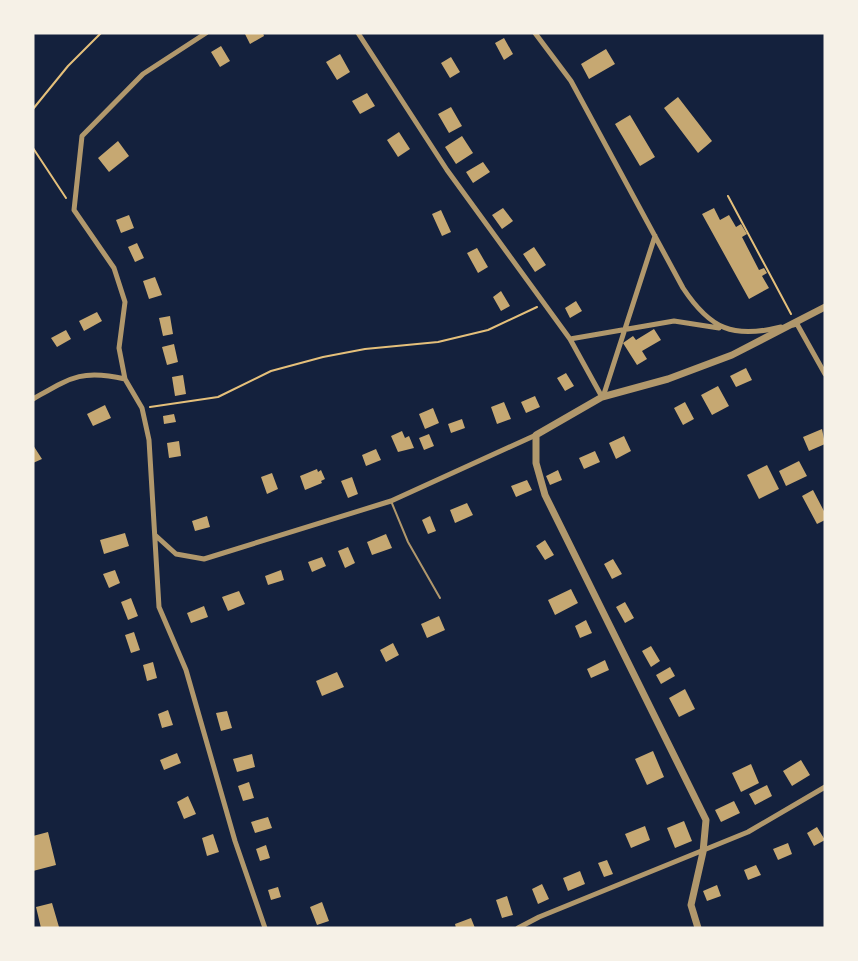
<svg xmlns="http://www.w3.org/2000/svg" width="858" height="961" font-family="'Fira Sans Condensed',sans-serif">
<style>
.building{fill:#c6a872}
.lines{fill:none;stroke-linecap:round;stroke-linejoin:round}
.path{stroke:#e5c07b;stroke-width:2}
.service{stroke:#b1986c;stroke-width:2}
.minor{stroke:#b1986c;stroke-width:5}
.tertiary{stroke:#b1986c;stroke-width:7}
</style>
<rect width="100%" height="100%" fill="#14213d"/>
<path class="building" d="M 263,33 L 264,36 L 250,44 L 245,34 Z
M 504,38 L 513,54 L 504,60 L 495,43 Z
M 221,46 L 230,61 L 220,67 L 211,52 Z
M 606,49 L 615,64 L 589,79 L 581,64 Z
M 340,54 L 350,72 L 337,80 L 326,62 Z
M 451,57 L 460,72 L 450,78 L 441,63 Z
M 367,93 L 375,106 L 360,114 L 352,101 Z
M 678,97 L 712,141 L 698,153 L 664,108 Z
M 451,107 L 462,126 L 449,133 L 438,114 Z
M 630,115 L 655,157 L 640,166 L 615,124 Z
M 399,132 L 410,149 L 398,157 L 387,140 Z
M 462,136 L 473,153 L 456,164 L 445,147 Z
M 118,141 L 129,156 L 109,172 L 98,158 Z
M 483,162 L 490,172 L 473,183 L 466,172 Z
M 503,208 L 513,221 L 502,229 L 492,215 Z
M 714,208 L 720,220 L 729,215 L 736,227 L 741,224 L 747,234 L 742,237 L 759,270 L 764,268 L 767,273 L 762,276 L 769,288 L 749,299 L 702,214 Z
M 441,210 L 451,232 L 442,236 L 432,214 Z
M 129,215 L 134,228 L 121,233 L 116,220 Z
M 137,243 L 144,258 L 135,262 L 128,247 Z
M 534,247 L 546,265 L 535,272 L 523,254 Z
M 477,248 L 488,267 L 478,273 L 467,253 Z
M 155,277 L 162,295 L 149,299 L 143,281 Z
M 501,291 L 510,306 L 501,311 L 493,297 Z
M 576,301 L 582,311 L 570,318 L 565,308 Z
M 97,312 L 102,321 L 84,331 L 79,321 Z
M 170,316 L 173,334 L 163,336 L 159,318 Z
M 654,329 L 661,340 L 642,351 L 647,359 L 637,365 L 623,343 L 633,336 L 636,340 Z
M 66,330 L 71,339 L 57,347 L 51,338 Z
M 174,344 L 178,362 L 167,365 L 162,347 Z
M 746,368 L 752,380 L 736,387 L 730,376 Z
M 566,373 L 574,386 L 565,391 L 557,378 Z
M 183,375 L 186,394 L 175,396 L 172,377 Z
M 718,386 L 729,406 L 712,415 L 701,395 Z
M 535,396 L 540,407 L 526,413 L 521,402 Z
M 504,402 L 511,419 L 497,424 L 491,407 Z
M 685,402 L 694,419 L 683,425 L 674,408 Z
M 105,405 L 111,418 L 93,426 L 87,414 Z
M 433,408 L 439,423 L 425,429 L 419,414 Z
M 174,414 L 176,422 L 164,424 L 163,416 Z
M 462,419 L 465,428 L 451,433 L 448,424 Z
M 822,429 L 825,444 L 809,451 L 803,437 Z
M 402,431 L 405,438 L 409,436 L 414,448 L 398,452 L 391,436 Z
M 429,434 L 434,446 L 424,450 L 419,438 Z
M 624,436 L 631,451 L 616,459 L 609,443 Z
M 179,441 L 181,456 L 169,458 L 167,443 Z
M 33,445 L 42,459 L 33,463 Z
M 376,449 L 381,460 L 366,466 L 362,455 Z
M 595,451 L 600,462 L 584,469 L 579,458 Z
M 799,461 L 807,476 L 786,486 L 779,471 Z
M 767,465 L 779,489 L 759,499 L 747,475 Z
M 317,469 L 318,472 L 321,470 L 325,479 L 321,481 L 322,483 L 305,490 L 300,476 Z
M 558,470 L 562,480 L 550,485 L 546,476 Z
M 272,473 L 278,489 L 267,494 L 261,477 Z
M 352,477 L 358,494 L 348,498 L 341,481 Z
M 527,480 L 532,490 L 516,497 L 511,486 Z
M 813,490 L 825,513 L 825,520 L 817,524 L 802,496 Z
M 467,503 L 473,515 L 455,523 L 450,510 Z
M 207,516 L 210,527 L 195,531 L 192,521 Z
M 430,516 L 436,531 L 428,534 L 422,520 Z
M 125,533 L 129,546 L 104,554 L 100,540 Z
M 386,534 L 392,548 L 372,555 L 367,542 Z
M 545,540 L 554,555 L 545,560 L 536,546 Z
M 348,547 L 355,563 L 345,568 L 338,551 Z
M 322,557 L 326,566 L 312,572 L 308,562 Z
M 613,559 L 622,574 L 612,579 L 604,564 Z
M 115,570 L 120,583 L 109,588 L 103,574 Z
M 281,570 L 284,580 L 268,585 L 265,576 Z
M 571,589 L 578,603 L 555,615 L 548,600 Z
M 239,591 L 245,604 L 228,611 L 222,597 Z
M 131,598 L 138,616 L 128,620 L 121,602 Z
M 625,602 L 634,618 L 625,623 L 616,607 Z
M 204,606 L 208,617 L 191,623 L 187,613 Z
M 439,616 L 445,630 L 427,638 L 421,624 Z
M 586,620 L 592,633 L 580,638 L 575,626 Z
M 134,632 L 140,650 L 131,653 L 125,635 Z
M 393,643 L 399,655 L 386,662 L 380,650 Z
M 651,646 L 660,661 L 651,667 L 642,651 Z
M 605,660 L 609,670 L 591,678 L 587,669 Z
M 153,662 L 157,678 L 147,681 L 143,665 Z
M 670,667 L 675,676 L 661,684 L 656,675 Z
M 337,672 L 344,687 L 322,696 L 316,681 Z
M 685,689 L 695,709 L 679,717 L 669,698 Z
M 168,710 L 173,725 L 162,728 L 158,714 Z
M 227,711 L 232,728 L 221,731 L 216,713 Z
M 653,751 L 664,777 L 647,785 L 635,759 Z
M 177,753 L 181,763 L 164,770 L 160,760 Z
M 252,754 L 255,767 L 237,772 L 233,759 Z
M 801,760 L 810,775 L 792,786 L 783,771 Z
M 751,764 L 759,783 L 741,792 L 732,773 Z
M 249,782 L 254,798 L 243,801 L 238,786 Z
M 767,785 L 772,796 L 755,805 L 749,794 Z
M 188,796 L 196,814 L 184,819 L 177,802 Z
M 734,801 L 740,813 L 721,822 L 715,810 Z
M 268,817 L 272,828 L 255,833 L 251,822 Z
M 684,821 L 692,841 L 675,848 L 667,828 Z
M 645,826 L 650,840 L 631,848 L 625,834 Z
M 817,827 L 825,840 L 814,846 L 807,833 Z
M 48,832 L 56,865 L 33,871 L 33,836 Z
M 213,834 L 219,852 L 207,856 L 202,838 Z
M 788,843 L 792,854 L 778,860 L 773,849 Z
M 266,845 L 270,858 L 260,861 L 256,849 Z
M 607,860 L 613,874 L 604,877 L 598,863 Z
M 756,865 L 761,875 L 748,880 L 744,870 Z
M 580,871 L 585,884 L 568,891 L 563,878 Z
M 542,884 L 549,899 L 538,904 L 532,889 Z
M 717,885 L 721,896 L 707,901 L 703,891 Z
M 278,887 L 281,897 L 271,900 L 268,890 Z
M 507,896 L 513,915 L 502,918 L 496,900 Z
M 322,902 L 329,921 L 317,925 L 310,907 Z
M 52,903 L 59,927 L 41,928 L 36,907 Z
M 471,918 L 475,928 L 456,928 L 455,924 Z"/>
<g class="lines">
<path class="path" d="M 33,109 L 68,66 L 101,33
M 33,148 L 66,198
M 728,196 L 791,314
M 150,407 L 218,397 L 271,371 L 323,357 L 365,349 L 438,342 L 488,330 L 537,307"/>
<path class="service" d="M 391,501 L 408,542 L 440,598"/>
<path class="minor" d="M 206,33 L 143,74 L 82,136 L 74,210 L 114,268 L 125,302 L 119,348 L 125,379 L 142,408 L 149,440 L 159,607 L 186,670 L 235,841 L 265,928
M 358,33 L 447,170 L 570,339 L 602,397
M 535,33 L 571,81 L 683,288 C 710,329 733,339 781,327
M 793,325 L 797,324 L 825,374
M 570,339 L 674,321 L 719,328
M 603,397 L 655,236
M 33,399 C 70,378 81,369 125,379
M 155,535 L 176,554 L 204,559 L 391,501 L 536,435
M 518,928 L 539,917 L 748,832 L 825,787"/>
<path class="tertiary" d="M 698,928 L 691,905 L 703,852 L 706,820 L 545,495 L 536,463 L 536,435 L 602,397 L 668,379 L 732,355 L 825,307"/>
</g>
<rect width="858" height="961" fill="none" stroke="#f6f1e7" stroke-width="69"/>
</svg>
